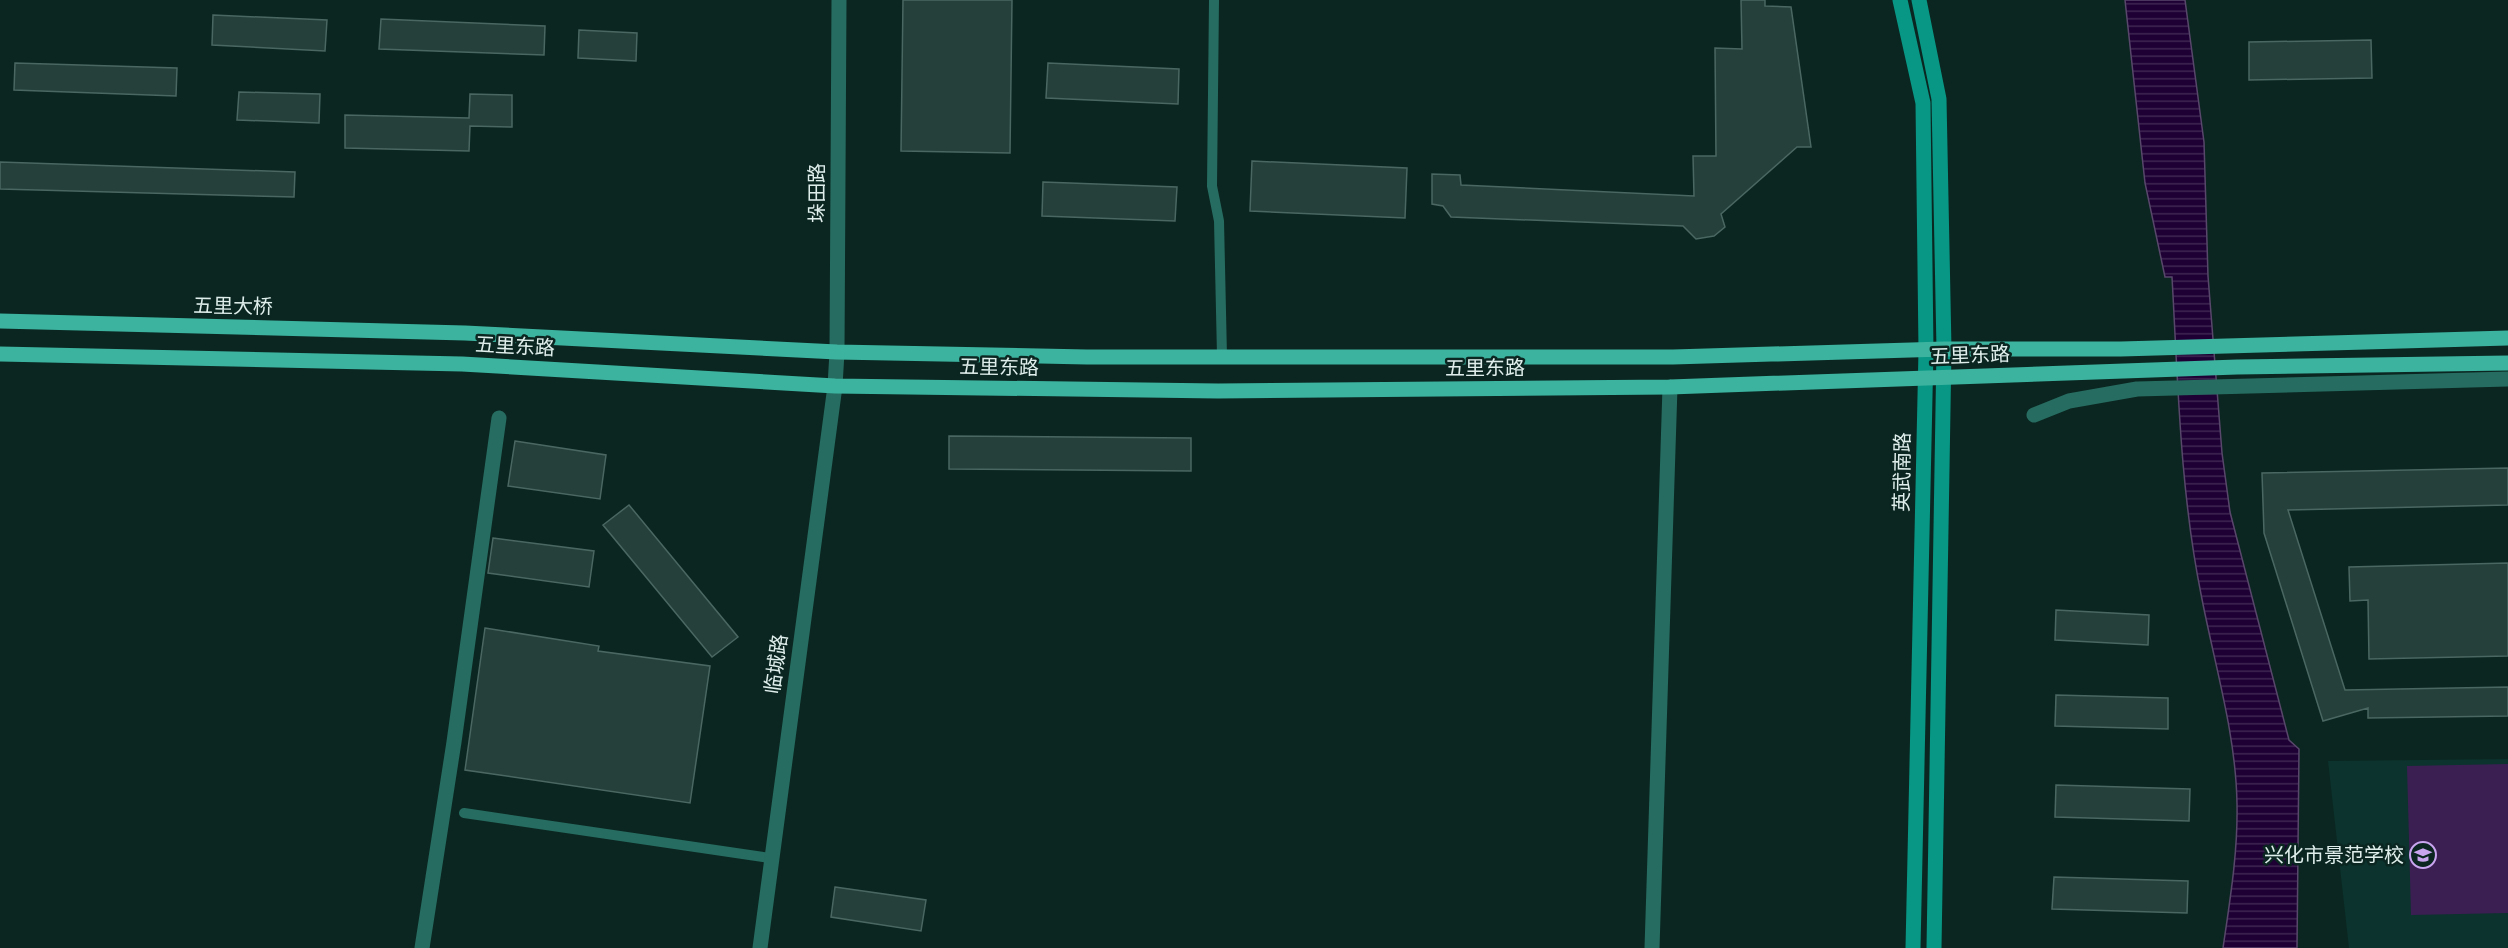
<svg xmlns="http://www.w3.org/2000/svg" width="2508" height="948" font-family="Cabin,'Noto Sans SC',sans-serif">
<style>
.built{fill:#0c332d}
.pitch{fill:#3b1f53}
.water{fill:url(#water-rules);stroke:#58476b;stroke-width:1.5}
.building{fill:#25403a;stroke:#4b6761;stroke-width:1.5}
.lines{fill:none;stroke-linecap:round;stroke-linejoin:round}
.service{stroke:#266c60;stroke-width:10}
.minor{stroke:#266c60;stroke-width:15}
.tertiary{stroke:#266c60;stroke-width:15}
.secondary{stroke:#079784;stroke-width:15}
.primary{stroke:#3bb39f;stroke-width:15}
.labels{text-anchor:middle;stroke-width:5;stroke-linejoin:round;paint-order:stroke}
.street-label{font-size:20px;fill:#dfeeeb;stroke:#0b2621}
.poi-label{font-size:20px;fill:#dfeeeb;stroke:#0b2621;text-anchor:end}
</style>
<defs>
<pattern id="water-rules" width="6" height="5" patternUnits="userSpaceOnUse" patternTransform="scale(1.5)"><rect width="6" height="5" fill="#1e0034"/><path d="M0 2.5h6" fill="none" stroke="#3e2652"/></pattern>
</defs>
<rect width="100%" height="100%" fill="#0b2621"/>
<path class="built" d="M 2508,759 L 2508,948 L 2349,948 L 2328,761 Z"/>
<path class="pitch" d="M 2508,764 L 2508,913 L 2411,915 L 2407,766 Z"/>
<path class="water" d="M 2125,0 L 2185,0 L 2204,142 L 2208,276 L 2222,453 L 2230,512 L 2289,740 L 2299,749 L 2297,948 L 2223,948 C 2230,900 2238,852 2237,804 C 2236,733 2214,663 2201,594 C 2180,490 2178,383 2172,277 L 2165,277 L 2145,183 Z"/>
<path class="building" d="M 903,0 L 1012,0 L 1010,153 L 901,151 Z
M 1741,0 L 1765,0 L 1765,6 L 1791,7 L 1811,147 L 1797,147 L 1721,214 L 1725,227 L 1714,236 L 1696,239 L 1683,226 L 1451,217 L 1443,206 L 1432,204 L 1432,174 L 1460,175 L 1461,185 L 1694,196 L 1693,156 L 1716,156 L 1715,48 L 1742,49 Z
M 213,15 L 327,20 L 325,51 L 212,45 Z
M 381,19 L 545,26 L 544,55 L 379,49 Z
M 579,30 L 637,33 L 636,61 L 578,58 Z
M 2371,40 L 2372,78 L 2249,80 L 2249,42 Z
M 15,63 L 177,68 L 176,96 L 14,90 Z
M 1048,63 L 1179,69 L 1178,104 L 1046,98 Z
M 239,92 L 320,94 L 319,123 L 237,120 Z
M 470,94 L 512,95 L 512,127 L 470,126 L 469,151 L 345,148 L 345,115 L 469,118 Z
M 1252,161 L 1407,168 L 1405,218 L 1250,211 Z
M 0,162 L 295,172 L 294,197 L 0,189 Z
M 1043,182 L 1177,187 L 1175,221 L 1042,216 Z
M 949,436 L 1191,438 L 1191,471 L 949,469 Z
M 515,441 L 606,455 L 600,499 L 508,486 Z
M 2508,468 L 2508,505 L 2288,510 L 2345,690 L 2508,687 L 2508,716 L 2368,718 L 2368,708 L 2323,721 L 2264,533 L 2262,473 Z
M 629,505 L 738,637 L 712,657 L 603,525 Z
M 493,538 L 594,551 L 589,587 L 488,573 Z
M 2508,563 L 2508,656 L 2369,659 L 2368,600 L 2350,601 L 2349,567 Z
M 2056,610 L 2149,615 L 2148,645 L 2055,640 Z
M 485,628 L 599,646 L 598,651 L 710,666 L 690,803 L 465,770 Z
M 2056,695 L 2168,698 L 2168,729 L 2055,726 Z
M 2056,785 L 2190,789 L 2189,821 L 2055,817 Z
M 2054,877 L 2188,881 L 2187,913 L 2052,909 Z
M 835,887 L 926,900 L 921,931 L 831,917 Z"/>
<g class="lines">
<path class="service" d="M 1214,0 L 1212,186 L 1219,221 L 1222,356
M 464,813 L 770,858"/>
<path class="minor" d="M 2034,415 L 2069,401 L 2137,389 L 2508,379
M 422,948 L 454,742 L 499,418
M 1652,948 L 1670,387"/>
<path class="tertiary" d="M 760,948 L 835,386 L 837,352 L 839,0"/>
<path class="secondary" d="M 1900,0 L 1923,103 L 1926,350 L 1913,948
M 1919,0 L 1939,99 L 1944,349 L 1934,948"/>
<path class="primary" d="M 0,321 L 465,333 L 837,352 L 1087,357 L 1673,357 L 1944,349 L 2121,349 L 2508,338
M 0,354 L 462,364 L 835,386 L 1218,391 L 1670,387 L 2237,367 L 2508,363"/>
</g>
<defs>
<symbol id="school-ring" viewBox="-11 -11 22 22"><circle r="9.5" fill="#0b2621" stroke="#c8a5ee" stroke-width="1.5"/><path d="M0-5L7-2L0 1L-7-2ZM-4 1L0 2.5L4 1V4Q0 6-4 4Z" fill="#c8a5ee"/></symbol>
</defs>
<g fill-rule="evenodd">
<use href="#school-ring" x="2408" y="840" width="30" height="30"/>
</g>
<g class="labels">
<g class="street-label">
<text transform="translate(817 193) rotate(-90)" y="7">垛田路</text>
<text transform="translate(233 306) rotate(1)" y="7">五里大桥</text>
<text transform="translate(515 346) rotate(3)" y="7">五里东路</text>
<text transform="translate(1970 355) rotate(-2)" y="7">五里东路</text>
<text transform="translate(999 367) rotate(1)" y="7">五里东路</text>
<text x="1485" y="375">五里东路</text>
<text transform="translate(1902 472) rotate(-89)" y="7">英武南路</text>
<text transform="translate(776 664) rotate(-82)" y="7">临城路</text>
</g>
<g class="poi-label">
<text x="2404" y="862">兴化市景范学校</text>
</g>
</g>
</svg>
